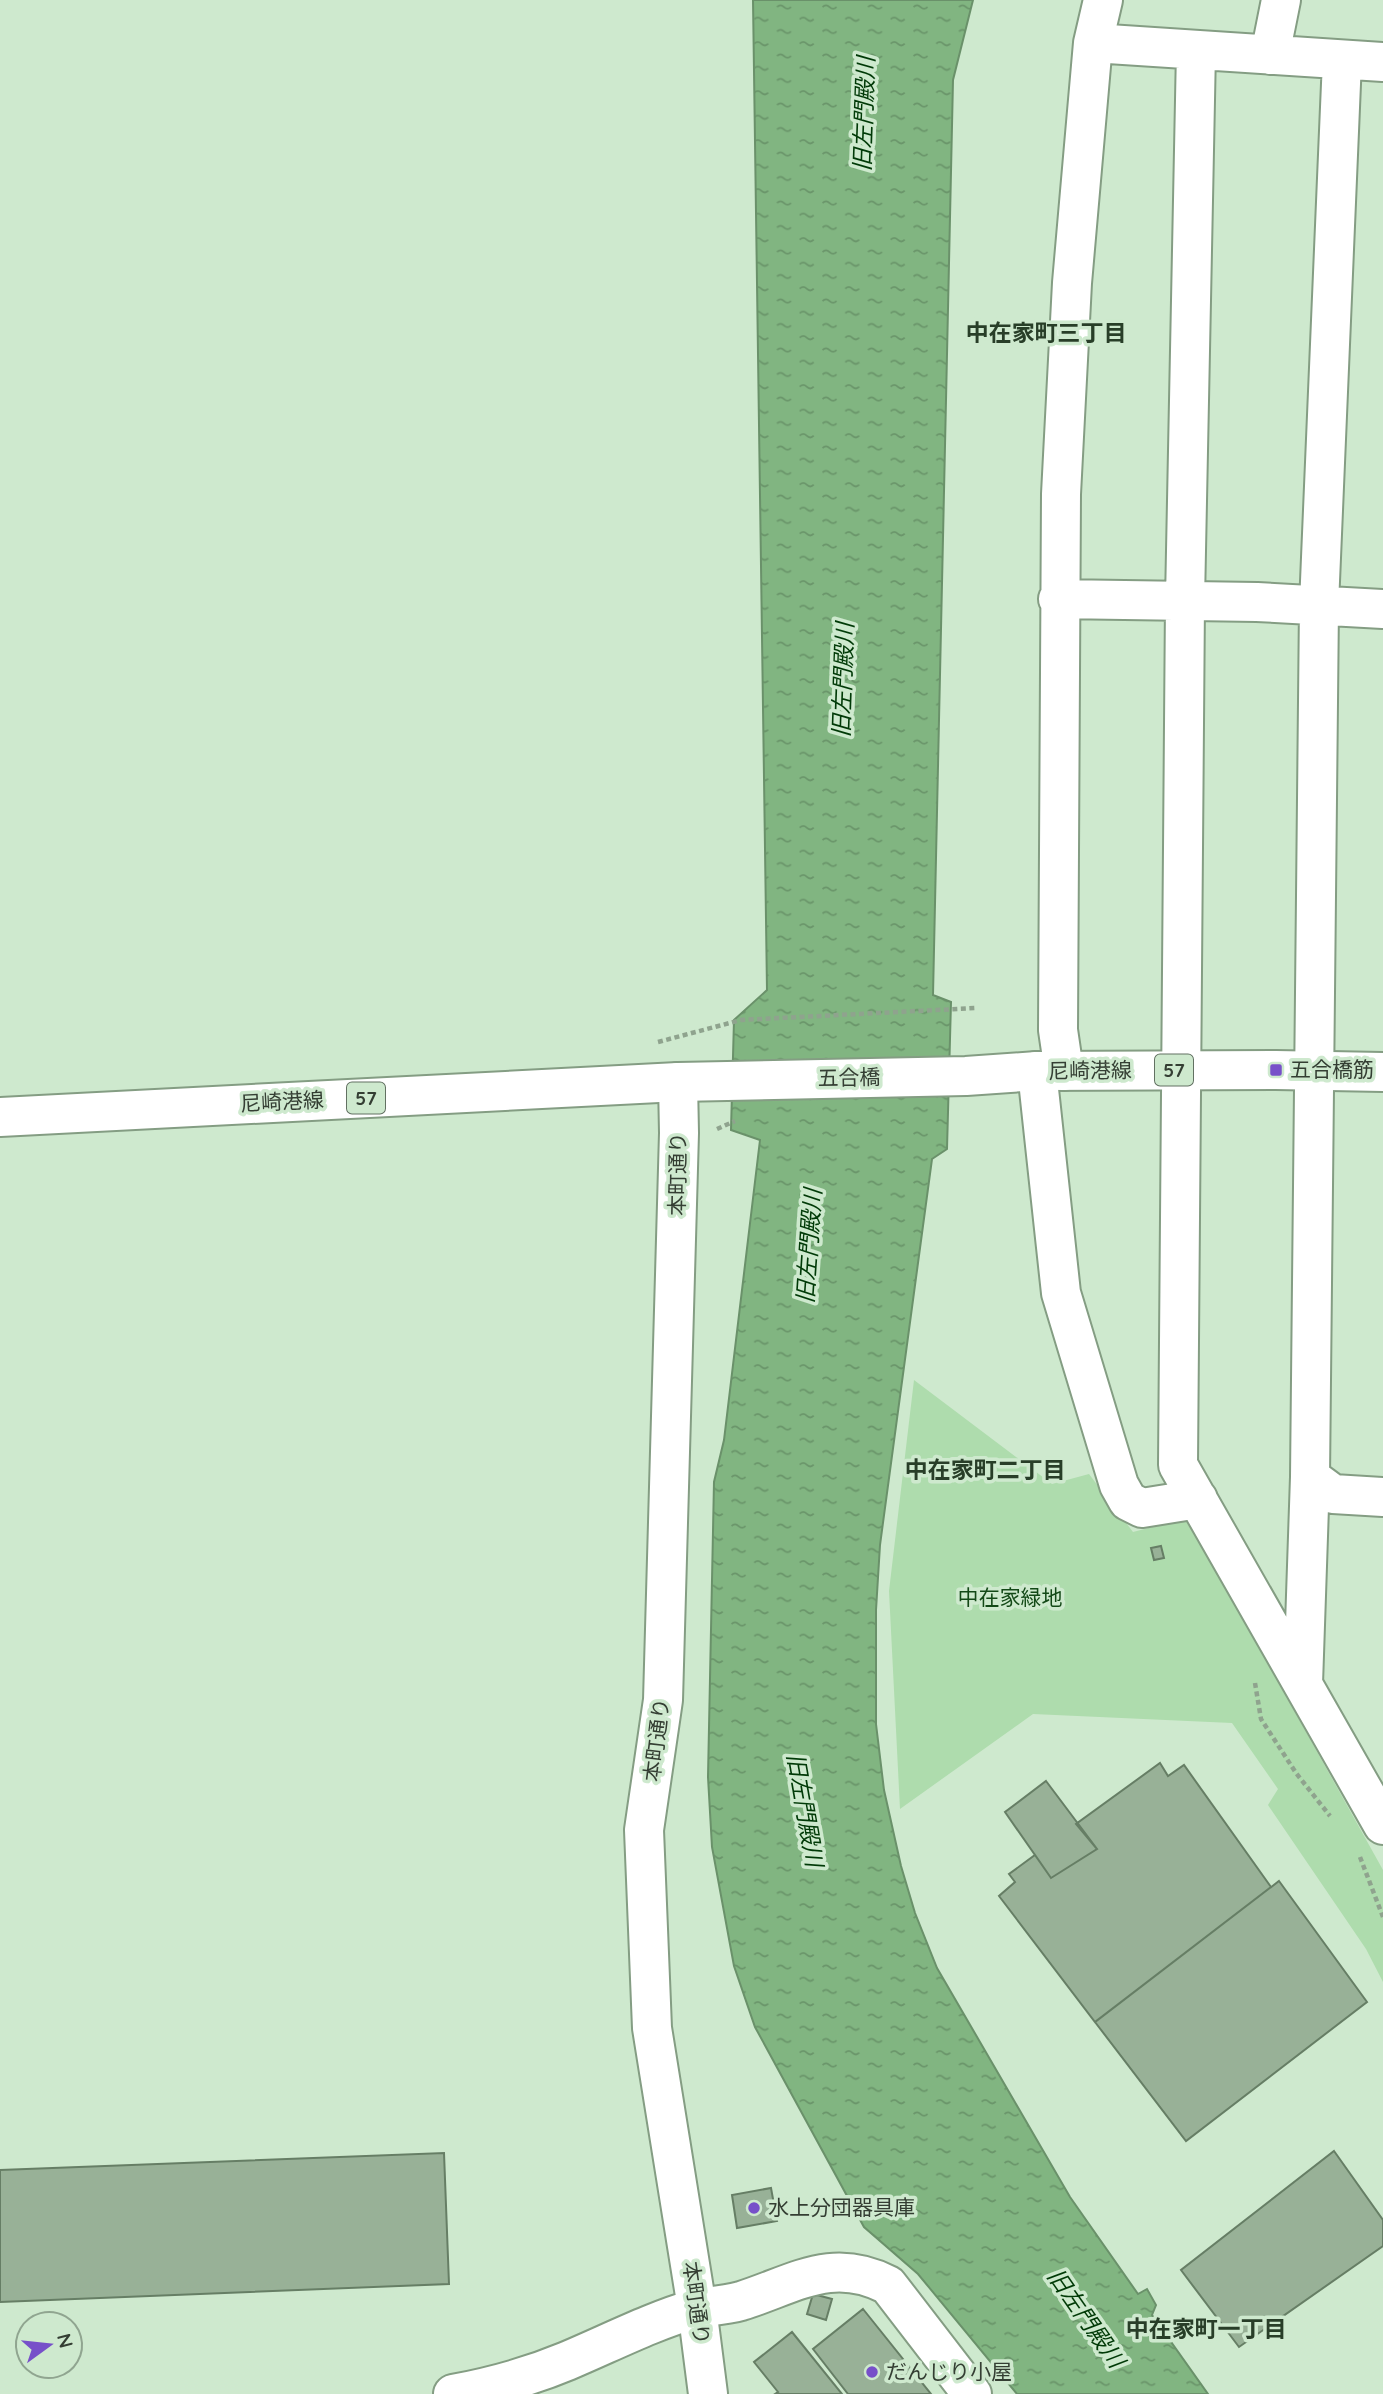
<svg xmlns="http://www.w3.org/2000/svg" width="1383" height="2394" font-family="Quicksand,'Noto Sans JP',sans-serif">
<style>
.park{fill:#aedcad}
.water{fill:url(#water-ripples);stroke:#6a916a;stroke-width:2}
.building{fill:#98b197;stroke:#667e65;stroke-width:2}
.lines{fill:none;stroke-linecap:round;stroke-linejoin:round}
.minor-casing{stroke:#849d83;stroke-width:42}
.tertiary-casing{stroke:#849d83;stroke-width:42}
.primary-casing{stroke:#849d83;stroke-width:42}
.path{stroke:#8fa38e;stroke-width:4.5;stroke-dasharray:5 3.5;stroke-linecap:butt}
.minor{stroke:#fff;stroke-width:38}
.tertiary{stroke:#fff;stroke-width:38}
.primary{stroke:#fff;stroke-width:38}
.poi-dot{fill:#7750c9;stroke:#cee9ce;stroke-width:2.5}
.labels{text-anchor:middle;stroke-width:7;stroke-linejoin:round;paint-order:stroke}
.shield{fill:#cee9ce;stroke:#627162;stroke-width:2}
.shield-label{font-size:19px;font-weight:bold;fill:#343e33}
.poi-label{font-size:21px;fill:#343e33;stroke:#cee9ce;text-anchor:start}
.street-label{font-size:21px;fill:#343e33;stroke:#cee9ce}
.park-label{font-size:21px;fill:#134917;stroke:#cee9ce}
.water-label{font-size:23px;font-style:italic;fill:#003a07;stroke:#cee9ce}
.neighbourhood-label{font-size:23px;font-weight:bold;fill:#283e28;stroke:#cee9ce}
</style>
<defs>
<pattern id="water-ripples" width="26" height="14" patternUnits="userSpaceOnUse" patternTransform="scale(1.75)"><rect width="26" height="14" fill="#81b581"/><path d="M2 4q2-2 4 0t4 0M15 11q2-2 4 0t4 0" fill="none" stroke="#6a956a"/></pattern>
</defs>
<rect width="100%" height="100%" fill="#cee9ce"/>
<path class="park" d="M 914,1380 L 1052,1484 L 1089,1474 L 1133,1532 L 1187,1518 L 1383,1870 L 1383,1982 L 1366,1949 L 1268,1805 L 1278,1789 L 1232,1723 L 1033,1714 L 900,1809 L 889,1591 Z"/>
<path class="water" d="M 753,0 L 973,0 L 953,80 L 933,995 L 951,1002 L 947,1149 L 932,1159 L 880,1545 L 876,1610 L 876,1724 L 884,1790 L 901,1866 L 915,1913 L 937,1968 L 1070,2197 L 1138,2294 L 1147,2289 L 1156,2305 L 1152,2315 L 1208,2394 L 1017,2394 L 918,2274 L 864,2227 L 755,2027 L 734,1966 L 712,1847 L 708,1777 L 714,1482 L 724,1440 L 760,1140 L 731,1130 L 734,1020 L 767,990 Z"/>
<path class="building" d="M 1161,1546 L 1164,1558 L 1154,1560 L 1151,1548 Z
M 1160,1763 L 1168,1776 L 1184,1765 L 1271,1887 L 1095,2022 L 999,1896 L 1015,1882 L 1009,1874 L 1035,1855 L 1051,1878 L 1097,1849 L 1076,1824 Z
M 1046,1781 L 1097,1849 L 1051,1878 L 1005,1812 Z
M 1279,1881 L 1367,2002 L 1186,2141 L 1095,2022 Z
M 1334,2151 L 1383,2220 L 1383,2246 L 1239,2347 L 1181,2270 Z
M 444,2153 L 449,2284 L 0,2302 L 0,2170 Z
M 771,2188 L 777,2221 L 737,2228 L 732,2195 Z
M 813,2294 L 832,2299 L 826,2320 L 807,2314 Z
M 863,2309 L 931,2394 L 848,2394 L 813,2349 Z
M 792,2332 L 842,2394 L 775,2394 L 778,2392 L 754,2362 Z"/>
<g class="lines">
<defs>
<path id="minor" d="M 1093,43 L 1383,62
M 1196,50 L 1185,601 L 1178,1465 L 1383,1825
M 1270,55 L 1281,0
M 1342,60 L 1319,605 L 1310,1477 L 1333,1494 L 1383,1497
M 1058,599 L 1257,602 L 1383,609
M 1037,1071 L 1061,1293 L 1119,1485 L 1128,1501 L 1142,1508 L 1198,1499
M 1064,1071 L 1058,1030 L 1061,494 L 1072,283 L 1093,43 L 1103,0
M 1303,1684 L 1310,1477
M 697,2308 C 712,2306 727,2305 741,2301 C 795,2284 832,2256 888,2285 L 972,2394"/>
<path id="tertiary" d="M 678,1082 L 679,1133 L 663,1700 L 644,1830 L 652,2028 L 697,2308 L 708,2394
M 453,2394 C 491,2387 531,2376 567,2361 C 612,2342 650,2322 697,2308"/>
<path id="primary" d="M 0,1117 L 678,1082 L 966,1076 L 1037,1071 L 1276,1070 L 1383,1072"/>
</defs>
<use href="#minor" class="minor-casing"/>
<use href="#tertiary" class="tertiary-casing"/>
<use href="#primary" class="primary-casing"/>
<path class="path" d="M 658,1042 L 741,1020 L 976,1008
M 717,1129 L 735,1121
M 1255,1683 L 1261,1719 L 1296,1773 L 1330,1816
M 1360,1857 L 1383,1917"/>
<use href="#minor" class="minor"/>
<use href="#tertiary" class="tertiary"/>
<use href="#primary" class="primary"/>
</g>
<g class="poi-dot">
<rect x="1269" y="1063" width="14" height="14" rx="3.5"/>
<circle cx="754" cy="2208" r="7"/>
<circle cx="872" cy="2372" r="7"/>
</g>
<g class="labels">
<g class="shield">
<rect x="1155" y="1054.5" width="38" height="31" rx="5"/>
<rect x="347" y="1082.5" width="38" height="31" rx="5"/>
</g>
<g class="shield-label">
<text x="1174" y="1077">57</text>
<text x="366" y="1105">57</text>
</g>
<g class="poi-label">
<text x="1290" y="1077">五合橋筋</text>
<text x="768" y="2215">水上分団器具庫</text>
<text x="886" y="2379">だんじり小屋</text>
</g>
<g class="street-label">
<text transform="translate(1090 1071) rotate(-1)" y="7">尼崎港線</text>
<text transform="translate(849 1078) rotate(-1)" y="7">五合橋</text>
<text transform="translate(282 1102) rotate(-3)" y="7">尼崎港線</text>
<text transform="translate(678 1174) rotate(-89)" y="7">本町通り</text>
<text transform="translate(657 1740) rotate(-83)" y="7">本町通り</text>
<text transform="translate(696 2303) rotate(82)" y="7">本町通り</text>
</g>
<g class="park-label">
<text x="1010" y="1605">中在家緑地</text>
</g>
<g class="water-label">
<text transform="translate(864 114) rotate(-88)" y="8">旧左門殿川</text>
<text transform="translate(843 680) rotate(-88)" y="8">旧左門殿川</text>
<text transform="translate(809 1246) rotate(-86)" y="8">旧左門殿川</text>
<text transform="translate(805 1810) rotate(80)" y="8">旧左門殿川</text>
<text transform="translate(1086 2318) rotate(55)" y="8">旧左門殿川</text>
</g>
<g class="neighbourhood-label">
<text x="1046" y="341">中在家町三丁目</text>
<text x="985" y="1478">中在家町二丁目</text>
<text x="1206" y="2337">中在家町一丁目</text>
</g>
</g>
<g transform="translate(49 2345) rotate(75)"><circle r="33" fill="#cee9ce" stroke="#90a590" stroke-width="2"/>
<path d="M0-5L12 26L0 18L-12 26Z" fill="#7750c9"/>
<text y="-10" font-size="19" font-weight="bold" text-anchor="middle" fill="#343e33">N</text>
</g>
</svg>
